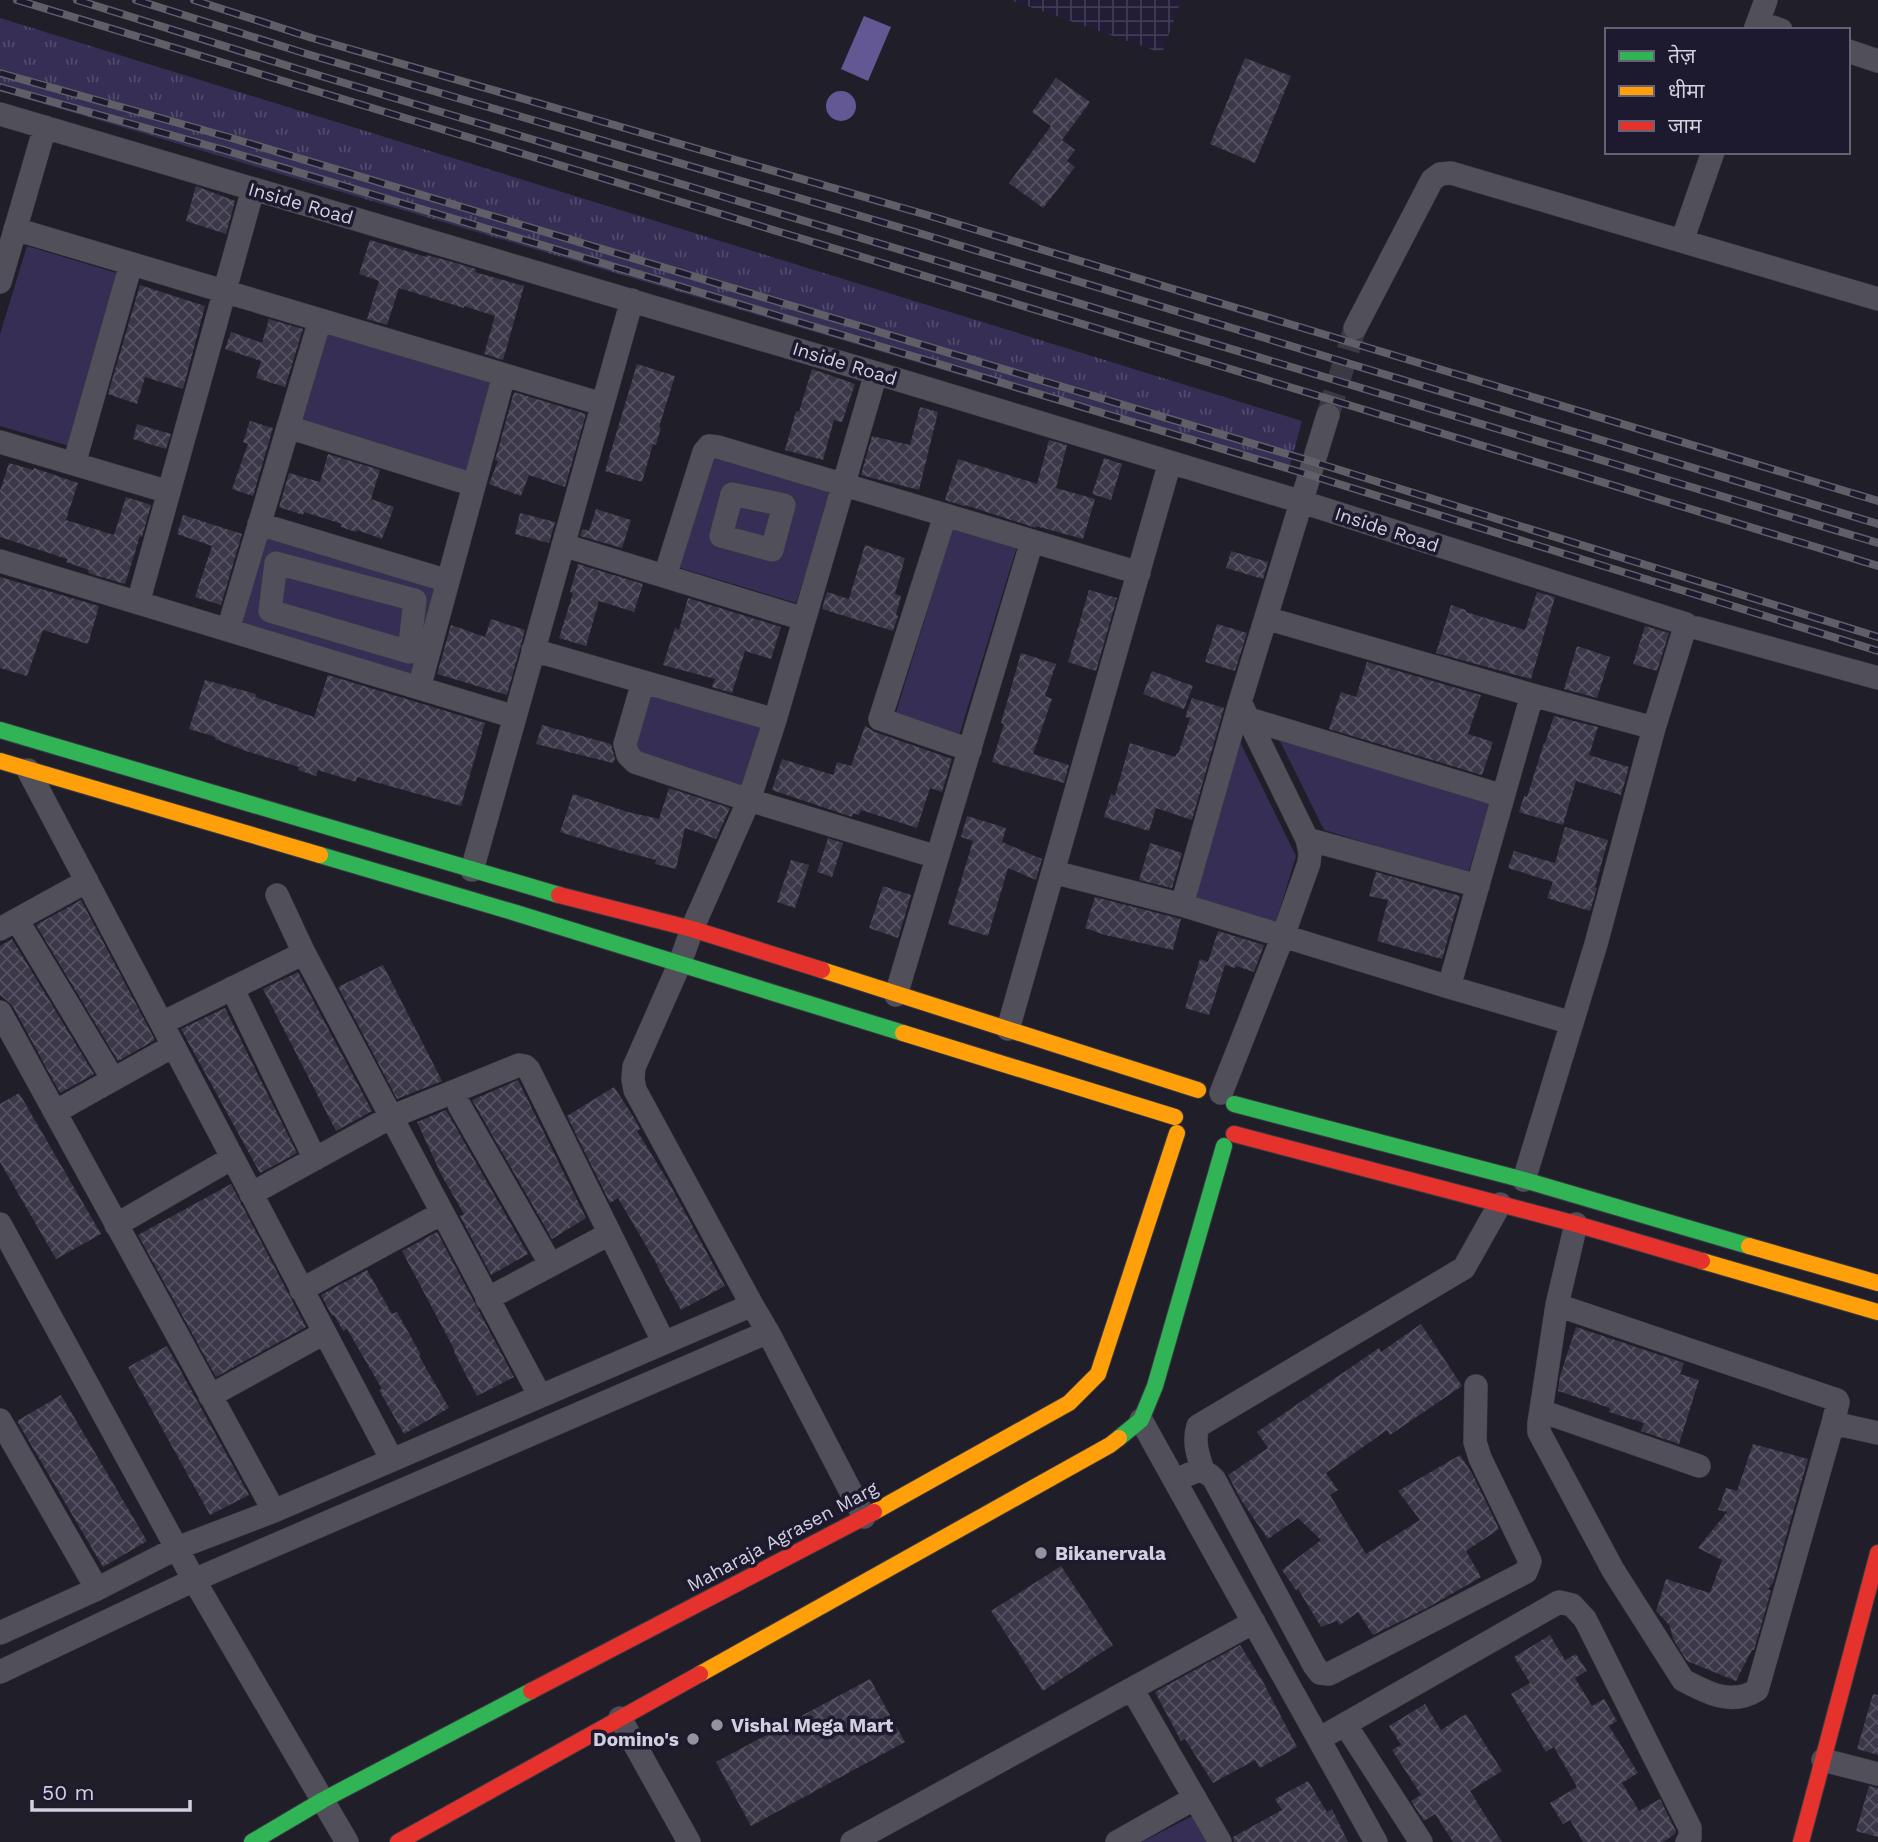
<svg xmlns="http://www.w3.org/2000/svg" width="1878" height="1842" font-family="'Work Sans','Noto Sans Devanagari',sans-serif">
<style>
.industrial{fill:url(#industrial-grid)}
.grass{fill:url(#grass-tufts)}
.park{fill:#362e54}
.water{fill:#645894}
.building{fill:url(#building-cross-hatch)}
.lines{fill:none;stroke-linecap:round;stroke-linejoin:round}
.street-tunnel{stroke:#3b3944;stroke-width:23;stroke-dasharray:23 11;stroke-linecap:butt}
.street-casing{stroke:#3a3942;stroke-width:24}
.fast-casing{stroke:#3a3942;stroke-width:18}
.slow-casing{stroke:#3a3942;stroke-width:18}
.jam-casing{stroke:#3a3942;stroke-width:18}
.street{stroke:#514f59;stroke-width:23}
.fast{stroke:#30b455;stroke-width:16}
.slow{stroke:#ff9f0a;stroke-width:16}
.jam{stroke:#e5322d;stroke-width:16}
.rail-casing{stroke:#605e66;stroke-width:8}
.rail{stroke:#1d192e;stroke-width:5;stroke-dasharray:16;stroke-linecap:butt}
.poi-dot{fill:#94929f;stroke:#1d192e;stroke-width:2.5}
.labels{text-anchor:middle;stroke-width:7;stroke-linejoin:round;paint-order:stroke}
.street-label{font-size:19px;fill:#d2d0df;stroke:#1d192e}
.poi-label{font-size:19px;font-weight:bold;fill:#d2d0df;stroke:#1d192e;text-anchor:start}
</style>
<defs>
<pattern id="industrial-grid" width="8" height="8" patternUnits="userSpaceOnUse" patternTransform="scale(1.75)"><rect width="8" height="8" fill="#221c36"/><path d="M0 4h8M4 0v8" fill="none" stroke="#413c53"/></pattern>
<pattern id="grass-tufts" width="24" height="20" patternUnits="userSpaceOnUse" patternTransform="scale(1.75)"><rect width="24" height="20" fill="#362e54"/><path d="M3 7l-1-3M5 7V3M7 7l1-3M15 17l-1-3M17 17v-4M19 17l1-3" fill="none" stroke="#524b6c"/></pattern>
<pattern id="building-cross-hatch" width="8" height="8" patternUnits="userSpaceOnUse" patternTransform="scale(1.75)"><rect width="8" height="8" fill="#3b3648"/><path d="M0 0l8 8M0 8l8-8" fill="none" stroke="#565262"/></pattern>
</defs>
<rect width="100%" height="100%" fill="#201e29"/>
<path class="industrial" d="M 1010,0 L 1181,0 L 1162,53 Z"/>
<path class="grass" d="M 0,18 L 1302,421 L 1288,472 L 0,91 Z"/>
<path class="park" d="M 27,246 L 120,274 L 69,446 L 0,426 L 0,334 Z
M 325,331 L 495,382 L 468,473 L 298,422 Z
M 713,452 L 832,489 L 796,603 L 677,567 Z
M 955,521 L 1019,540 L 958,739 L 894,719 Z
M 268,537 L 439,588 L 412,677 L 241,626 Z
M 650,692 L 764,726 L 743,793 L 630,758 Z
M 1277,735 L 1490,801 L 1468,874 L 1324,830 Z
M 1239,740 L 1296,856 L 1275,925 L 1193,902 Z
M 1196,1814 L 1211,1842 L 1142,1842 Z"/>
<path class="water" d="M 864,16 L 891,27 L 868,81 L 841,69 Z
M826 106a15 15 0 1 1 30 0a15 15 0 1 1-30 0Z"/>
<path class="building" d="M 1245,58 L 1291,76 L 1255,163 L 1210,144 Z
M 1056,78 L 1090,102 L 1062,140 L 1075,150 L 1067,161 L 1075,167 L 1043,208 L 1009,183 L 1051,126 L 1032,112 Z
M 196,186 L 235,201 L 226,234 L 186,221 Z
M 370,240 L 426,257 L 427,255 L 449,261 L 476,269 L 475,272 L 524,286 L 503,360 L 484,354 L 495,316 L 464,306 L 464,308 L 399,288 L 387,325 L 367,319 L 379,281 L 359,274 Z
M 140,285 L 205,306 L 183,389 L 145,377 L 137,404 L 108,394 Z
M 269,319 L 303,329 L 285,387 L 256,378 L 261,361 L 225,349 L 231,332 L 262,343 Z
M 637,364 L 675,376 L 659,427 L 661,427 L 656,445 L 653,444 L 642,482 L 605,471 Z
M 812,369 L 855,384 L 842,422 L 834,420 L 823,460 L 785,450 L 796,411 L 799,412 Z
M 514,392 L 586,414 L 565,487 L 529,475 L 521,496 L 489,484 L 498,461 L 495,460 Z
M 920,407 L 938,412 L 919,490 L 861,475 L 872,436 L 910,445 Z
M 250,421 L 273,428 L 253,496 L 232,489 L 248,444 L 243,442 Z
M 137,424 L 171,434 L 166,449 L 133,439 Z
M 1049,440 L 1067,445 L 1056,488 L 1095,499 L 1083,539 L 1036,526 L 1036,528 L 965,505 L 964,506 L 945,500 L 958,459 L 1037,484 Z
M 328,454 L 380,470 L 371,499 L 394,507 L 382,539 L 357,530 L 356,532 L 341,527 L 342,524 L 304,512 L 303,515 L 279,507 L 289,473 L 320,482 Z
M 1104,458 L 1122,464 L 1111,500 L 1092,494 Z
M 9,463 L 33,470 L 34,468 L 78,483 L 66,520 L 114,535 L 126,497 L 151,505 L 142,537 L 140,536 L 125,584 L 88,573 L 89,570 L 66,562 L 67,559 L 0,537 L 0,491 Z
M 596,509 L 631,520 L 622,548 L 580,536 L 582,529 L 589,531 Z
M 520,513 L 555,522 L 549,543 L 515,534 Z
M 183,515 L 242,534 L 221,605 L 195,597 L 212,546 L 177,534 Z
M 865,545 L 905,558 L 895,594 L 901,596 L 896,615 L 898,616 L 893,631 L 822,609 L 827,592 L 849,599 Z
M 1231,551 L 1268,562 L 1263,579 L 1226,568 Z
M 578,564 L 643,584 L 634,612 L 599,601 L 586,646 L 559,638 L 573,593 L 570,592 Z
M 0,577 L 99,606 L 88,644 L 43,630 L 27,676 L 0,668 Z
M 1089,590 L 1117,598 L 1096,671 L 1068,662 Z
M 1537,592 L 1555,597 L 1531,679 L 1436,653 L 1451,605 L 1466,610 L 1466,612 L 1525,630 Z
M 688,598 L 781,627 L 771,659 L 745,651 L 732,693 L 712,687 L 715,679 L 663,665 L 675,628 L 679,630 Z
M 491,619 L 525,630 L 507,695 L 437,674 L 451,625 L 485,637 Z
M 1217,624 L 1247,633 L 1235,671 L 1205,662 Z
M 1645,626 L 1669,633 L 1657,671 L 1633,664 Z
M 1577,646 L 1610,657 L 1597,698 L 1564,689 Z
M 1021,653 L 1056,664 L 1045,696 L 1052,699 L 1033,754 L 1069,765 L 1064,783 L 992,762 L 1004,724 L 1001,723 Z
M 1367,662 L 1481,695 L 1468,734 L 1493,742 L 1482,775 L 1329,729 L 1341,692 L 1356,697 Z
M 1152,671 L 1193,686 L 1184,709 L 1143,694 Z
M 328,675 L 485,723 L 461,806 L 357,777 L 356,782 L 318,770 L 316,776 L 298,770 L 299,767 L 246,751 L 215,739 L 216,737 L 189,729 L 205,680 L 256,694 L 255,697 L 314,717 Z
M 1192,698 L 1224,708 L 1192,820 L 1156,808 L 1149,831 L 1104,817 L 1111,794 L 1115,796 L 1130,743 L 1175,757 L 1177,753 L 1178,754 L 1190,718 L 1185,717 Z
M 1554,716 L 1598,727 L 1589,755 L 1629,767 L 1621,795 L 1576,781 L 1563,825 L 1519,812 L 1524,796 L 1527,797 L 1544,743 L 1545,743 Z
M 542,725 L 611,744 L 615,759 L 613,763 L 536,744 Z
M 865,726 L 875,732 L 952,759 L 942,792 L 930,788 L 917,828 L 861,810 L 859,815 L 853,813 L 852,817 L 772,790 L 782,759 L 833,775 L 837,762 L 851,766 Z
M 669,788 L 730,808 L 716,839 L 685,828 L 676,869 L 655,864 L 656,860 L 618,850 L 560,832 L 573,794 L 628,812 L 659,819 Z
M 967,816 L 1006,828 L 1002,842 L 1042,859 L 1036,880 L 1008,868 L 988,936 L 948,924 L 973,841 L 961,837 Z
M 1565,827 L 1608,840 L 1595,887 L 1597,888 L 1590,911 L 1547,898 L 1553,882 L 1508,868 L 1514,851 L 1555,863 Z
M 828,838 L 843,843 L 832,877 L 817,872 Z
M 1150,843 L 1182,853 L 1172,888 L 1139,880 Z
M 791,860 L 809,865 L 795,908 L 777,902 Z
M 1376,872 L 1460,896 L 1442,959 L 1377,941 L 1388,900 L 1369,896 Z
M 883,886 L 911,895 L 898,938 L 869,928 Z
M 1095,897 L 1181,919 L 1173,950 L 1105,935 L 1085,928 Z
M 81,900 L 155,1040 L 118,1061 L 36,925 Z
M 1218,931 L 1264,945 L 1254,972 L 1236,966 L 1235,968 L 1225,965 L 1209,1015 L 1185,1008 L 1200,959 L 1208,962 Z
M 12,939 L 94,1074 L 60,1093 L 12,1005 L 0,995 L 0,946 Z
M 383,965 L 442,1081 L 397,1099 L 338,987 Z
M 298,972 L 372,1111 L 336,1131 L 263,989 Z
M 225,1008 L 297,1153 L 260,1173 L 181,1029 Z
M 518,1080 L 586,1218 L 552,1239 L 472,1100 Z
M 614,1087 L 633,1116 L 640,1129 L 637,1131 L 668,1181 L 725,1286 L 681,1310 L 657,1266 L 658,1266 L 618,1198 L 610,1203 L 567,1116 Z
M 19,1093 L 101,1234 L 56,1259 L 0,1162 L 0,1104 Z
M 446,1110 L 528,1254 L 491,1275 L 460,1216 L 464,1214 L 442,1176 L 417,1122 Z
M 231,1184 L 306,1327 L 216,1377 L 138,1235 Z
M 437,1232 L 514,1377 L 477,1396 L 454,1352 L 455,1351 L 402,1251 Z
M 367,1270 L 392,1314 L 397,1312 L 421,1355 L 419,1356 L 449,1408 L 404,1434 L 379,1390 L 382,1389 L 347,1329 L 343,1331 L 334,1315 L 332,1316 L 321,1295 Z
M 1421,1324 L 1462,1386 L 1390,1435 L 1387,1430 L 1326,1473 L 1338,1490 L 1330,1495 L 1366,1554 L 1420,1520 L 1398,1491 L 1460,1455 L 1473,1475 L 1499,1529 L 1466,1551 L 1481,1577 L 1427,1608 L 1373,1635 L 1358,1612 L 1340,1625 L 1337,1621 L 1321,1627 L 1298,1589 L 1296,1590 L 1282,1570 L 1321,1540 L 1298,1518 L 1268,1539 L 1241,1500 L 1228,1475 L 1268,1448 L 1257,1432 L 1379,1348 L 1381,1352 Z
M 1576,1327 L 1684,1363 L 1680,1374 L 1699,1380 L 1679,1444 L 1641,1431 L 1644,1423 L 1609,1412 L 1610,1408 L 1558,1391 L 1560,1376 Z
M 167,1346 L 249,1495 L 210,1515 L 128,1367 Z
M 61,1395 L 147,1541 L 103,1567 L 17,1421 Z
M 1753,1444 L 1808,1459 L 1773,1583 L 1768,1589 L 1771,1591 L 1754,1650 L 1752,1650 L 1736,1681 L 1687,1661 L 1673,1639 L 1670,1626 L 1656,1611 L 1666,1579 L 1710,1593 L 1722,1560 L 1698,1548 L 1727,1512 L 1718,1510 L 1726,1488 L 1737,1491 Z
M 1061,1566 L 1113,1645 L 1043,1691 L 991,1611 Z
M 1550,1635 L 1565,1660 L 1576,1654 L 1587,1671 L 1575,1678 L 1592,1706 L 1604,1699 L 1617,1721 L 1609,1726 L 1638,1773 L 1622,1783 L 1639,1811 L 1660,1799 L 1676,1831 L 1675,1834 L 1663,1842 L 1583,1842 L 1570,1820 L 1563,1824 L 1550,1803 L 1577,1787 L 1554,1747 L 1546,1752 L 1511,1694 L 1530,1683 L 1514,1657 Z
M 1240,1645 L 1262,1680 L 1297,1747 L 1260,1768 L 1255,1760 L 1213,1783 L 1185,1739 L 1181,1741 L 1155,1692 Z
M 870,1679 L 905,1742 L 751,1826 L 716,1762 Z
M 1873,1694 L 1878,1695 L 1878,1755 L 1857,1749 Z
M 1425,1704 L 1441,1730 L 1466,1714 L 1502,1771 L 1470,1791 L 1502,1842 L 1453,1842 L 1435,1814 L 1424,1821 L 1411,1801 L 1421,1795 L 1392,1750 L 1401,1745 L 1389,1726 Z
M 1308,1781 L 1327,1812 L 1332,1809 L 1348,1842 L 1234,1842 L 1233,1837 L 1282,1810 L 1275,1799 Z
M 1869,1786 L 1878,1788 L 1878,1837 L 1856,1831 Z"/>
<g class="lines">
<path class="street-tunnel" d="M 1328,415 L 1355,328"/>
<defs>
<path id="street" d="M 1758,22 L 1781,30
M 1755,30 L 1766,0
M 1848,51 L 1878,61
M 0,114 L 876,373 L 1302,502 L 1686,624 L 1654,728 L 1596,944 L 1524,1180
M 15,229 L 602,404
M 1682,241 L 1713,152
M 0,282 L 45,127
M 1355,328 L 1432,180 L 1440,174 L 1451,173 L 1878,299
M 288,427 L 474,485
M 0,442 L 169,492
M 74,464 L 131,264
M 732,494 L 784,505 L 772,550 L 721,536 Z
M 945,516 L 880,719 L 970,750
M 259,524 L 448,581
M 563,545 L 804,619
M 0,561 L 515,717
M 276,563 L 415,600 L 409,652 L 270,611 Z
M 665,576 L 704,452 L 709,446 L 718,447 L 1139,573
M 138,603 L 253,189
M 1266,618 L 1532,695 L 1654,728
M 1697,628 L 1878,678
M 228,630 L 320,320
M 533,650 L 775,720
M 643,682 L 625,744 L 628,755 L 635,762 L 749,800 L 937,857
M 419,688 L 504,375
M 1249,719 L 1503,796
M 28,770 L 392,1460
M 1307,839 L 1478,886
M 472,870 L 632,300
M 1053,872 L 1182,905 L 1449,987 L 1572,1023
M 277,895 L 304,953 L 540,1396
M 1182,905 L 1240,702
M 17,920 L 113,1079
M 0,929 L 87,881
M 1449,987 L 1532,695
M 232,988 L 315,1159
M 896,995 L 1032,541
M 0,1012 L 274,1511
M 162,1023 L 304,953
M 1008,1029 L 1170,462
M 1221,1093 L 1283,936 L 1309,863 L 1310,852 L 1307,839 L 1240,702 L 1328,415
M 459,1105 L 551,1265
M 55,1112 L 173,1046
M 251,1194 L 391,1117 L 519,1065 L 525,1066 L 529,1070 L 664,1343
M 0,1224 L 194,1580 L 347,1842
M 1576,1224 L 1557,1305 L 1837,1400 L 1838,1402 L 1833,1423 L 1878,1433
M 116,1225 L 232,1158
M 301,1290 L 442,1213
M 487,1299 L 609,1234
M 1557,1305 L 1539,1423 L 1539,1432 L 1613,1570 L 1683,1680 C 1707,1693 1732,1706 1757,1690 L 1833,1423
M 210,1396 L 324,1333
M 1541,1411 L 1699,1466
M 0,1420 L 97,1589
M 1141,1420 L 1376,1842
M 1203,1471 C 1198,1455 1193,1442 1198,1426 L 1464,1268 L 1500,1204
M 1175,1481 C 1191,1474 1200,1464 1214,1479 L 1314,1665 L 1320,1673 L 1329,1674 L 1526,1572 L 1530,1561 L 1480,1458 L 1475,1442 L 1476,1386
M 864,1517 L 768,1332 L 752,1305 L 635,1090 L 633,1079 L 634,1067 L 680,963 L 692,929 L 749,800 L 775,720 L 876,373
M 0,1633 L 97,1589 L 177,1548 L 274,1511 L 752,1305
M 0,1672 L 194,1580 L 768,1332
M 1132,1689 L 1220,1842
M 620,1718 L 689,1842
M 1345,1724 L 1421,1842
M 1319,1739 L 1559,1602 L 1572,1605 L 1585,1619 L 1690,1828 L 1690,1838 L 1687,1842
M 1823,1760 L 1878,1774
M 852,1842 L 1254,1622
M 1117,1842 L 1195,1798"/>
<path id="fast" d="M 0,730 L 559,895
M 320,855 L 516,913 L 903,1033
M 1234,1104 L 1524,1180 L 1749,1246
M 1119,1438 L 1141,1420 L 1155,1386 L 1224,1146
M 252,1842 L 323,1800 L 531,1691"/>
<path id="slow" d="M 0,761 L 320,855
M 822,970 L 1198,1090
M 903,1033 L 1175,1117
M 1749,1246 L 1878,1283
M 1702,1261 L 1878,1312
M 874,1512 L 1069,1403 L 1098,1374 L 1177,1133
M 700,1674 L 1110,1445 L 1119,1438"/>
<path id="jam" d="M 559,895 L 692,929 L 822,970
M 1234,1134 L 1576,1224 L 1702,1261
M 531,1691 L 874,1512
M 398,1842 L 700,1674
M 1801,1842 L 1878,1553"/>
</defs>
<use href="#street" class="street-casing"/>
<use href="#fast" class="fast-casing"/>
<use href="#slow" class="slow-casing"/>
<use href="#jam" class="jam-casing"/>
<use href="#street" class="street"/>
<use href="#fast" class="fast"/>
<use href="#slow" class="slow"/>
<use href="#jam" class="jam"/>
<defs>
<path id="rail" d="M 17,0 L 1878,566
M 77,0 L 301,70 L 1878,543
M 136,0 L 307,54 L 922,234 L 1878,524
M 194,0 L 312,38 L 927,215 L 1878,501
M 0,73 L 228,137 L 1317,463 L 1878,637
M 0,87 L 224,150 L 1313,476 L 1878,651"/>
</defs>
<use href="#rail" class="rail-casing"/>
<use href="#rail" class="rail"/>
</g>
<g class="poi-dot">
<circle cx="1041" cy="1553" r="7"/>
<circle cx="717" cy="1725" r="7"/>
<circle cx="693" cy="1739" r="7"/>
</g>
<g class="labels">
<g class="street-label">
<text transform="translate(301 203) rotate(16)" y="7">Inside Road</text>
<text transform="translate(845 363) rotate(17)" y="7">Inside Road</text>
<text transform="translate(1387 529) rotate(18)" y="7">Inside Road</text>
<text transform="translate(782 1536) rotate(-28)" y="7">Maharaja Agrasen Marg</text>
</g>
<g class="poi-label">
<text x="1055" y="1560">Bikanervala</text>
<text x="731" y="1732">Vishal Mega Mart</text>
<text x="679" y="1746" text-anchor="end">Domino's</text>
</g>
</g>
<rect x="1605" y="28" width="245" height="126" fill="#1d192e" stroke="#656275" stroke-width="2"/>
<rect x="1619" y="51" width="35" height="10" fill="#30b455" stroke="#656275" stroke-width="2"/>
<text x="1668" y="63" font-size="21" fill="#d2d0df">तेज़</text>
<rect x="1619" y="86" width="35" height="10" fill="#ff9f0a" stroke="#656275" stroke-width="2"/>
<text x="1668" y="98" font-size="21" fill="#d2d0df">धीमा</text>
<rect x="1619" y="121" width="35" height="10" fill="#e5322d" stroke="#656275" stroke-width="2"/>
<text x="1668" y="133" font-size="21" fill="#d2d0df">जाम</text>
<path d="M32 1800v10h158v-10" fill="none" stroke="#d2d0df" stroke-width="3.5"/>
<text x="42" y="1800" font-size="21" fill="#d2d0df" stroke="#1d192e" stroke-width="5" paint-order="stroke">50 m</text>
</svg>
